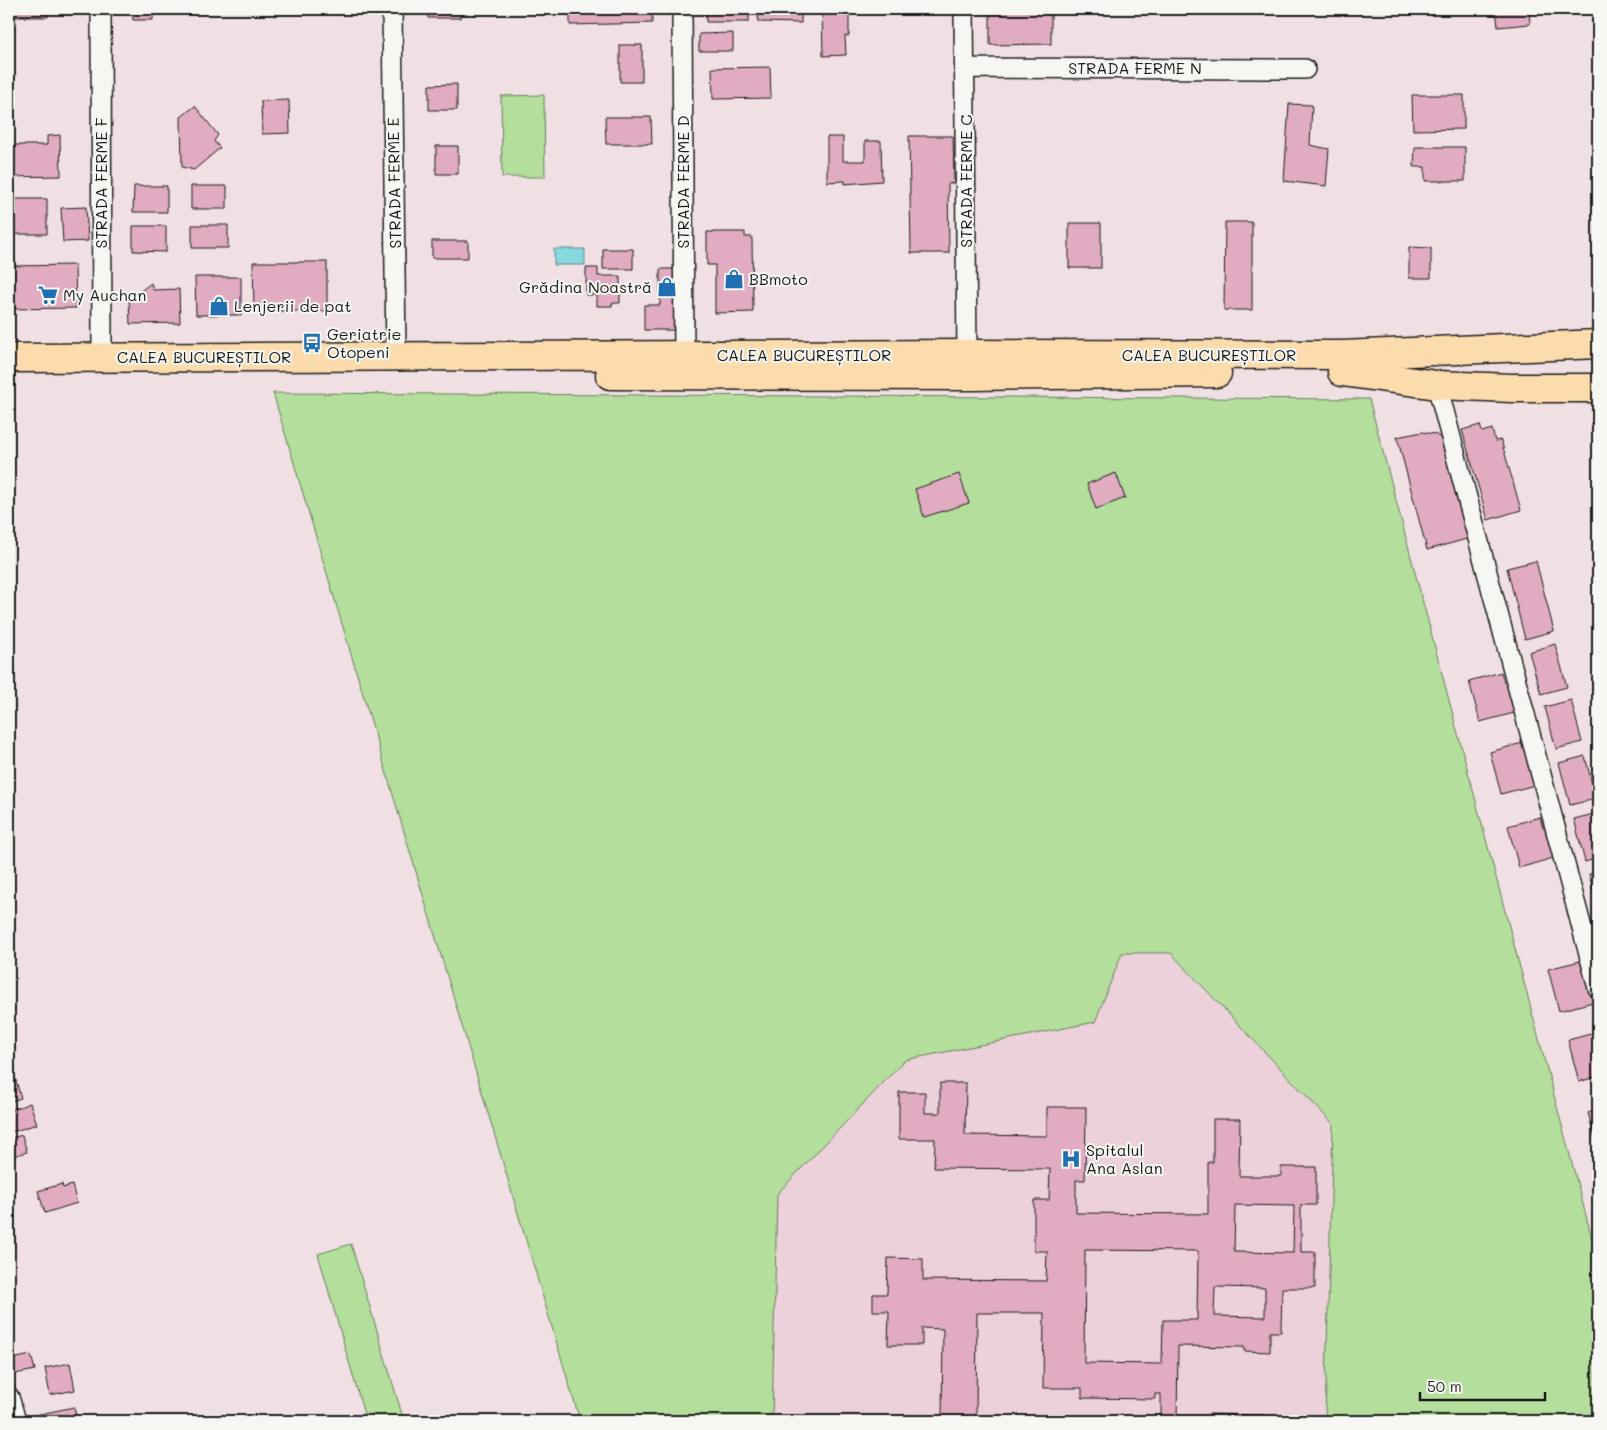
<svg xmlns="http://www.w3.org/2000/svg" width="1607" height="1430" font-family="Mali,sans-serif">
<style>
.built{fill:#ecd0da}
.green{fill:#b4de9c;stroke:#687d5c}
.water{fill:#87d9df;stroke:#5c8d91}
.building{fill:#e1abc2;stroke:#1c1c1c;fill-rule:evenodd}
.lines{fill:none;stroke-linecap:round;stroke-linejoin:round}
.minor-casing{stroke:#1c1c1c;stroke-width:22}
.highway-casing{stroke:#1c1c1c;stroke-width:31}
.minor{stroke:#f6f6f2;stroke-width:19}
.highway{stroke:#fcdcac;stroke-width:28}
.labels{text-anchor:middle;stroke-width:4;stroke-linejoin:round;paint-order:stroke}
.street-label{font-size:16px;fill:#1c1c1c;stroke:#f6f6f2}
.poi-label{font-size:16px;fill:#1c1c1c;stroke:#f6f6f2;text-anchor:start}
</style>
<rect width="100%" height="100%" fill="#f0e0e4"/>
<filter id="ink" filterUnits="userSpaceOnUse"><feTurbulence type="fractalNoise" baseFrequency=".02" numOctaves="2"/><feDisplacementMap in="SourceGraphic" scale="10" xChannelSelector="R" yChannelSelector="G"/><feConvolveMatrix kernelMatrix="1 2 1 2 8 2 1 2 1" color-interpolation-filters="sRGB"/></filter>
<g filter="url(#ink)">
<path class="built" d="M 1122,953 L 1170,953 L 1333,1124 L 1325,1421 L 772,1421 L 777,1194 L 905,1060 L 1095,1022 Z"/>
<path class="green" d="M 544,95 L 545,177 L 502,177 L 501,96 Z
M 273,393 L 1369,399 L 1598,1261 L 1598,1421 L 1325,1421 L 1333,1124 L 1171,953 L 1122,953 L 1095,1022 L 905,1060 L 777,1194 L 772,1421 L 580,1421 Z
M 351,1244 L 404,1421 L 366,1421 L 318,1254 Z"/>
<path class="water" d="M 554,249 L 585,249 L 585,265 L 554,265 Z"/>
<path class="building" d="M 9,9 L 48,9 L 48,17 L 9,17 Z
M 132,9 L 171,9 L 171,13 L 153,13 L 153,20 L 133,20 Z
M 428,9 L 460,9 L 460,18 L 428,18 Z
M 570,9 L 652,9 L 652,23 L 570,25 Z
M 706,9 L 749,9 L 749,22 L 706,22 Z
M 759,9 L 801,9 L 801,23 L 758,22 Z
M 822,9 L 849,9 L 849,36 L 845,36 L 846,55 L 823,56 Z
M 990,9 L 1051,9 L 1051,44 L 990,45 Z
M 1496,9 L 1529,9 L 1530,24 L 1498,27 Z
M 733,33 L 733,51 L 699,51 L 699,34 Z
M 620,45 L 642,45 L 642,82 L 620,82 Z
M 770,67 L 771,98 L 713,99 L 712,68 Z
M 457,84 L 457,110 L 429,110 L 429,85 Z
M 1412,95 L 1464,95 L 1464,129 L 1413,130 Z
M 289,100 L 290,133 L 262,134 L 261,101 Z
M 1289,104 L 1312,105 L 1310,145 L 1329,149 L 1326,186 L 1284,181 Z
M 195,106 L 218,135 L 214,141 L 220,148 L 194,170 L 182,167 L 181,117 Z
M 605,117 L 651,117 L 652,144 L 606,144 Z
M 60,135 L 61,176 L 9,177 L 9,145 L 47,145 L 47,136 Z
M 909,136 L 953,136 L 954,183 L 948,184 L 949,253 L 911,253 Z
M 827,137 L 843,137 L 843,161 L 865,161 L 865,141 L 881,141 L 882,181 L 845,184 L 845,181 L 827,182 Z
M 436,146 L 458,146 L 458,174 L 436,174 Z
M 1415,147 L 1465,147 L 1465,181 L 1425,181 L 1425,167 L 1414,167 Z
M 134,186 L 167,186 L 167,212 L 133,212 Z
M 191,186 L 227,186 L 227,209 L 191,209 Z
M 9,199 L 47,199 L 47,234 L 9,234 Z
M 86,207 L 88,241 L 63,242 L 61,208 Z
M 1225,222 L 1252,222 L 1252,310 L 1224,310 Z
M 1069,223 L 1101,223 L 1101,268 L 1069,268 Z
M 192,225 L 228,225 L 228,248 L 192,248 Z
M 133,226 L 166,226 L 166,252 L 133,251 Z
M 707,232 L 745,232 L 745,237 L 752,237 L 753,312 L 715,313 L 715,265 L 707,265 Z
M 432,241 L 468,241 L 468,258 L 432,258 Z
M 1409,247 L 1431,248 L 1431,278 L 1409,278 Z
M 603,249 L 633,249 L 633,269 L 603,269 Z
M 253,262 L 327,262 L 327,311 L 254,311 Z
M 75,265 L 76,308 L 9,309 L 9,266 Z
M 586,268 L 598,268 L 598,276 L 620,276 L 620,303 L 612,303 L 612,306 L 597,306 L 597,295 L 586,295 Z
M 660,269 L 674,269 L 675,330 L 644,330 L 644,305 L 660,305 Z
M 195,277 L 241,277 L 241,315 L 196,315 Z
M 151,283 L 153,290 L 179,289 L 180,323 L 130,324 L 129,300 Z
M 1480,425 L 1482,432 L 1492,429 L 1495,441 L 1501,440 L 1521,510 L 1488,520 L 1462,430 Z
M 1422,432 L 1435,434 L 1446,442 L 1474,537 L 1427,550 L 1397,437 Z
M 1116,473 L 1125,498 L 1096,509 L 1087,484 Z
M 959,474 L 969,503 L 924,517 L 915,489 Z
M 1536,561 L 1554,631 L 1525,639 L 1507,568 Z
M 1555,644 L 1567,687 L 1541,694 L 1529,652 Z
M 1501,672 L 1504,683 L 1506,682 L 1514,713 L 1480,722 L 1469,681 Z
M 1571,700 L 1582,742 L 1556,749 L 1545,707 Z
M 1522,743 L 1525,754 L 1527,754 L 1535,785 L 1501,794 L 1490,752 Z
M 1585,756 L 1596,799 L 1570,805 L 1559,763 Z
M 1598,813 L 1598,858 L 1585,862 L 1574,819 Z
M 1540,817 L 1543,828 L 1545,828 L 1553,858 L 1519,868 L 1508,826 Z
M 1598,872 L 1598,911 L 1589,874 Z
M 1580,961 L 1583,972 L 1584,971 L 1593,1002 L 1559,1011 L 1548,969 Z
M 1598,1032 L 1598,1076 L 1579,1082 L 1568,1040 Z
M 9,1057 L 21,1098 L 9,1102 Z
M 940,1083 L 966,1083 L 965,1135 L 1047,1136 L 1047,1107 L 1086,1107 L 1085,1180 L 1076,1180 L 1076,1213 L 1208,1214 L 1208,1162 L 1213,1162 L 1213,1119 L 1240,1119 L 1239,1176 L 1281,1176 L 1281,1167 L 1316,1167 L 1316,1205 L 1301,1205 L 1301,1252 L 1315,1252 L 1315,1288 L 1282,1288 L 1281,1332 L 1270,1332 L 1270,1352 L 1244,1351 L 1244,1347 L 1178,1346 L 1177,1421 L 1161,1421 L 1161,1394 L 1155,1394 L 1155,1399 L 1082,1398 L 1082,1388 L 1043,1388 L 1044,1313 L 977,1313 L 976,1421 L 942,1421 L 943,1329 L 922,1328 L 922,1345 L 888,1345 L 889,1311 L 873,1311 L 873,1294 L 887,1294 L 888,1258 L 923,1259 L 923,1280 L 1046,1281 L 1047,1251 L 1034,1251 L 1034,1200 L 1049,1200 L 1050,1169 L 934,1168 L 935,1139 L 899,1139 L 899,1092 L 925,1092 L 925,1113 L 940,1113 ZM 1235,1205 L 1294,1206 L 1293,1253 L 1234,1252 ZM 1085,1250 L 1198,1251 L 1197,1320 L 1163,1320 L 1162,1364 L 1084,1363 ZM 1215,1287 L 1265,1288 L 1265,1317 L 1214,1316 Z
M 30,1103 L 37,1124 L 9,1133 L 9,1111 Z
M 1598,1110 L 1598,1149 L 1588,1113 Z
M 22,1135 L 27,1152 L 9,1157 L 9,1139 Z
M 9,1175 L 14,1191 L 9,1192 Z
M 62,1184 L 63,1188 L 72,1185 L 77,1203 L 45,1213 L 38,1191 Z
M 31,1355 L 35,1370 L 15,1374 L 12,1359 Z
M 70,1363 L 75,1390 L 50,1395 L 45,1368 Z
M 74,1407 L 76,1416 L 71,1417 L 72,1421 L 31,1421 L 30,1416 Z
M 1208,1414 L 1264,1415 L 1263,1419 L 1286,1419 L 1287,1416 L 1306,1416 L 1306,1421 L 1208,1421 Z"/>
<g class="lines">
<defs>
<path id="minor" d="M 101,9 L 102,357
M 392,9 L 396,357
M 682,9 L 684,356
M 964,9 L 967,354
M 965,68 L 1305,69
M 1437,385 L 1598,988
M 9,1397 L 16,1421"/>
<path id="highway" d="M 9,358 L 967,354 L 1342,355 L 1598,344
M 1342,372 L 1437,385 L 1512,388 L 1598,388
M 610,375 L 973,376 L 1217,373"/>
</defs>
<use href="#minor" class="minor-casing"/>
<use href="#highway" class="highway-casing"/>
<use href="#minor" class="minor"/>
<use href="#highway" class="highway"/>
</g>
</g>
<defs>
<symbol id="shop-bare" viewBox="-9 -9 18 18"><path d="M-5-2.5h2.3a2.7 3.5 0 0 1 5.4 0H5L5.5 6h-11ZM-1.5-2.5h3a1.5 2.3 0 0 0-3 0Z" fill="#1f6fb2" stroke="#f6f6f2" stroke-width="2.5" paint-order="stroke"/></symbol>
<symbol id="supermarket-bare" viewBox="-9 -9 18 18"><path d="M-6-5.5h2.5l.6 2H6L4.5 2H-2.5L-4.4-4H-6ZM-1.5 3.2a1.3 1.3 0 1 0 .1 0ZM3 3.2a1.3 1.3 0 1 0 .1 0Z" fill="#1f6fb2" stroke="#f6f6f2" stroke-width="2.5" paint-order="stroke"/></symbol>
<symbol id="bus-bare" viewBox="-9 -9 18 18"><path d="M-5-6H5V4H4V6H2V4H-2V6H-4V4H-5ZM-3.5-4V0h7V-4ZM-3.5 1.2v1.5H-2V1.2ZM2 1.2v1.5H3.5V1.2Z" fill="#1f6fb2" stroke="#f6f6f2" stroke-width="2.5" paint-order="stroke"/></symbol>
<symbol id="hospital-bare" viewBox="-9 -9 18 18"><path d="M-5-5h3v3.5h4V-5h3V5h-3V1.5h-4V5h-3Z" fill="#1f6fb2" stroke="#f6f6f2" stroke-width="2.5" paint-order="stroke"/></symbol>
</defs>
<g fill-rule="evenodd">
<use href="#shop-bare" x="720" y="265" width="28" height="28"/>
<use href="#shop-bare" x="653" y="273" width="28" height="28"/>
<use href="#supermarket-bare" x="34" y="281" width="28" height="28"/>
<use href="#shop-bare" x="205" y="292" width="28" height="28"/>
<use href="#bus-bare" x="298" y="329" width="28" height="28"/>
<use href="#hospital-bare" x="1057" y="1145" width="28" height="28"/>
</g>
<g class="labels">
<g class="street-label">
<text x="1135" y="74">STRADA FERME N</text>
<text transform="translate(966 181) rotate(-90)" y="6">STRADA FERME C</text>
<text transform="translate(683 182) rotate(-90)" y="6">STRADA FERME D</text>
<text transform="translate(101 183) rotate(-90)" y="6">STRADA FERME F</text>
<text transform="translate(394 183) rotate(-91)" y="6">STRADA FERME E</text>
<text x="804" y="361">CALEA BUCUREȘTILOR</text>
<text x="1209" y="361">CALEA BUCUREȘTILOR</text>
<text x="204" y="363">CALEA BUCUREȘTILOR</text>
</g>
<g class="poi-label">
<text x="749" y="285">BBmoto</text>
<text x="652" y="293" text-anchor="end">Grădina Noastră</text>
<text x="63" y="301">My Auchan</text>
<text x="234" y="312">Lenjerii de pat</text>
<text x="327" y="340">Geriatrie<tspan x="327" dy="18">Otopeni</tspan></text>
<text x="1086" y="1156">Spitalul<tspan x="1086" dy="18">Ana Aslan</tspan></text>
</g>
</g>
<rect width="1607" height="1430" fill="none" stroke="#f6f6f2" stroke-width="30"/>
<rect x="15" y="15" width="1577" height="1400" fill="none" stroke="#1c1c1c" stroke-width="2" filter="url(#ink)"/>
<path d="M1420 1392v8h125v-8" fill="none" stroke="#1c1c1c" stroke-width="2.5"/>
<text x="1427" y="1392" font-size="15" fill="#1c1c1c" stroke="#f6f6f2" stroke-width="4" paint-order="stroke">50 m</text>
</svg>
